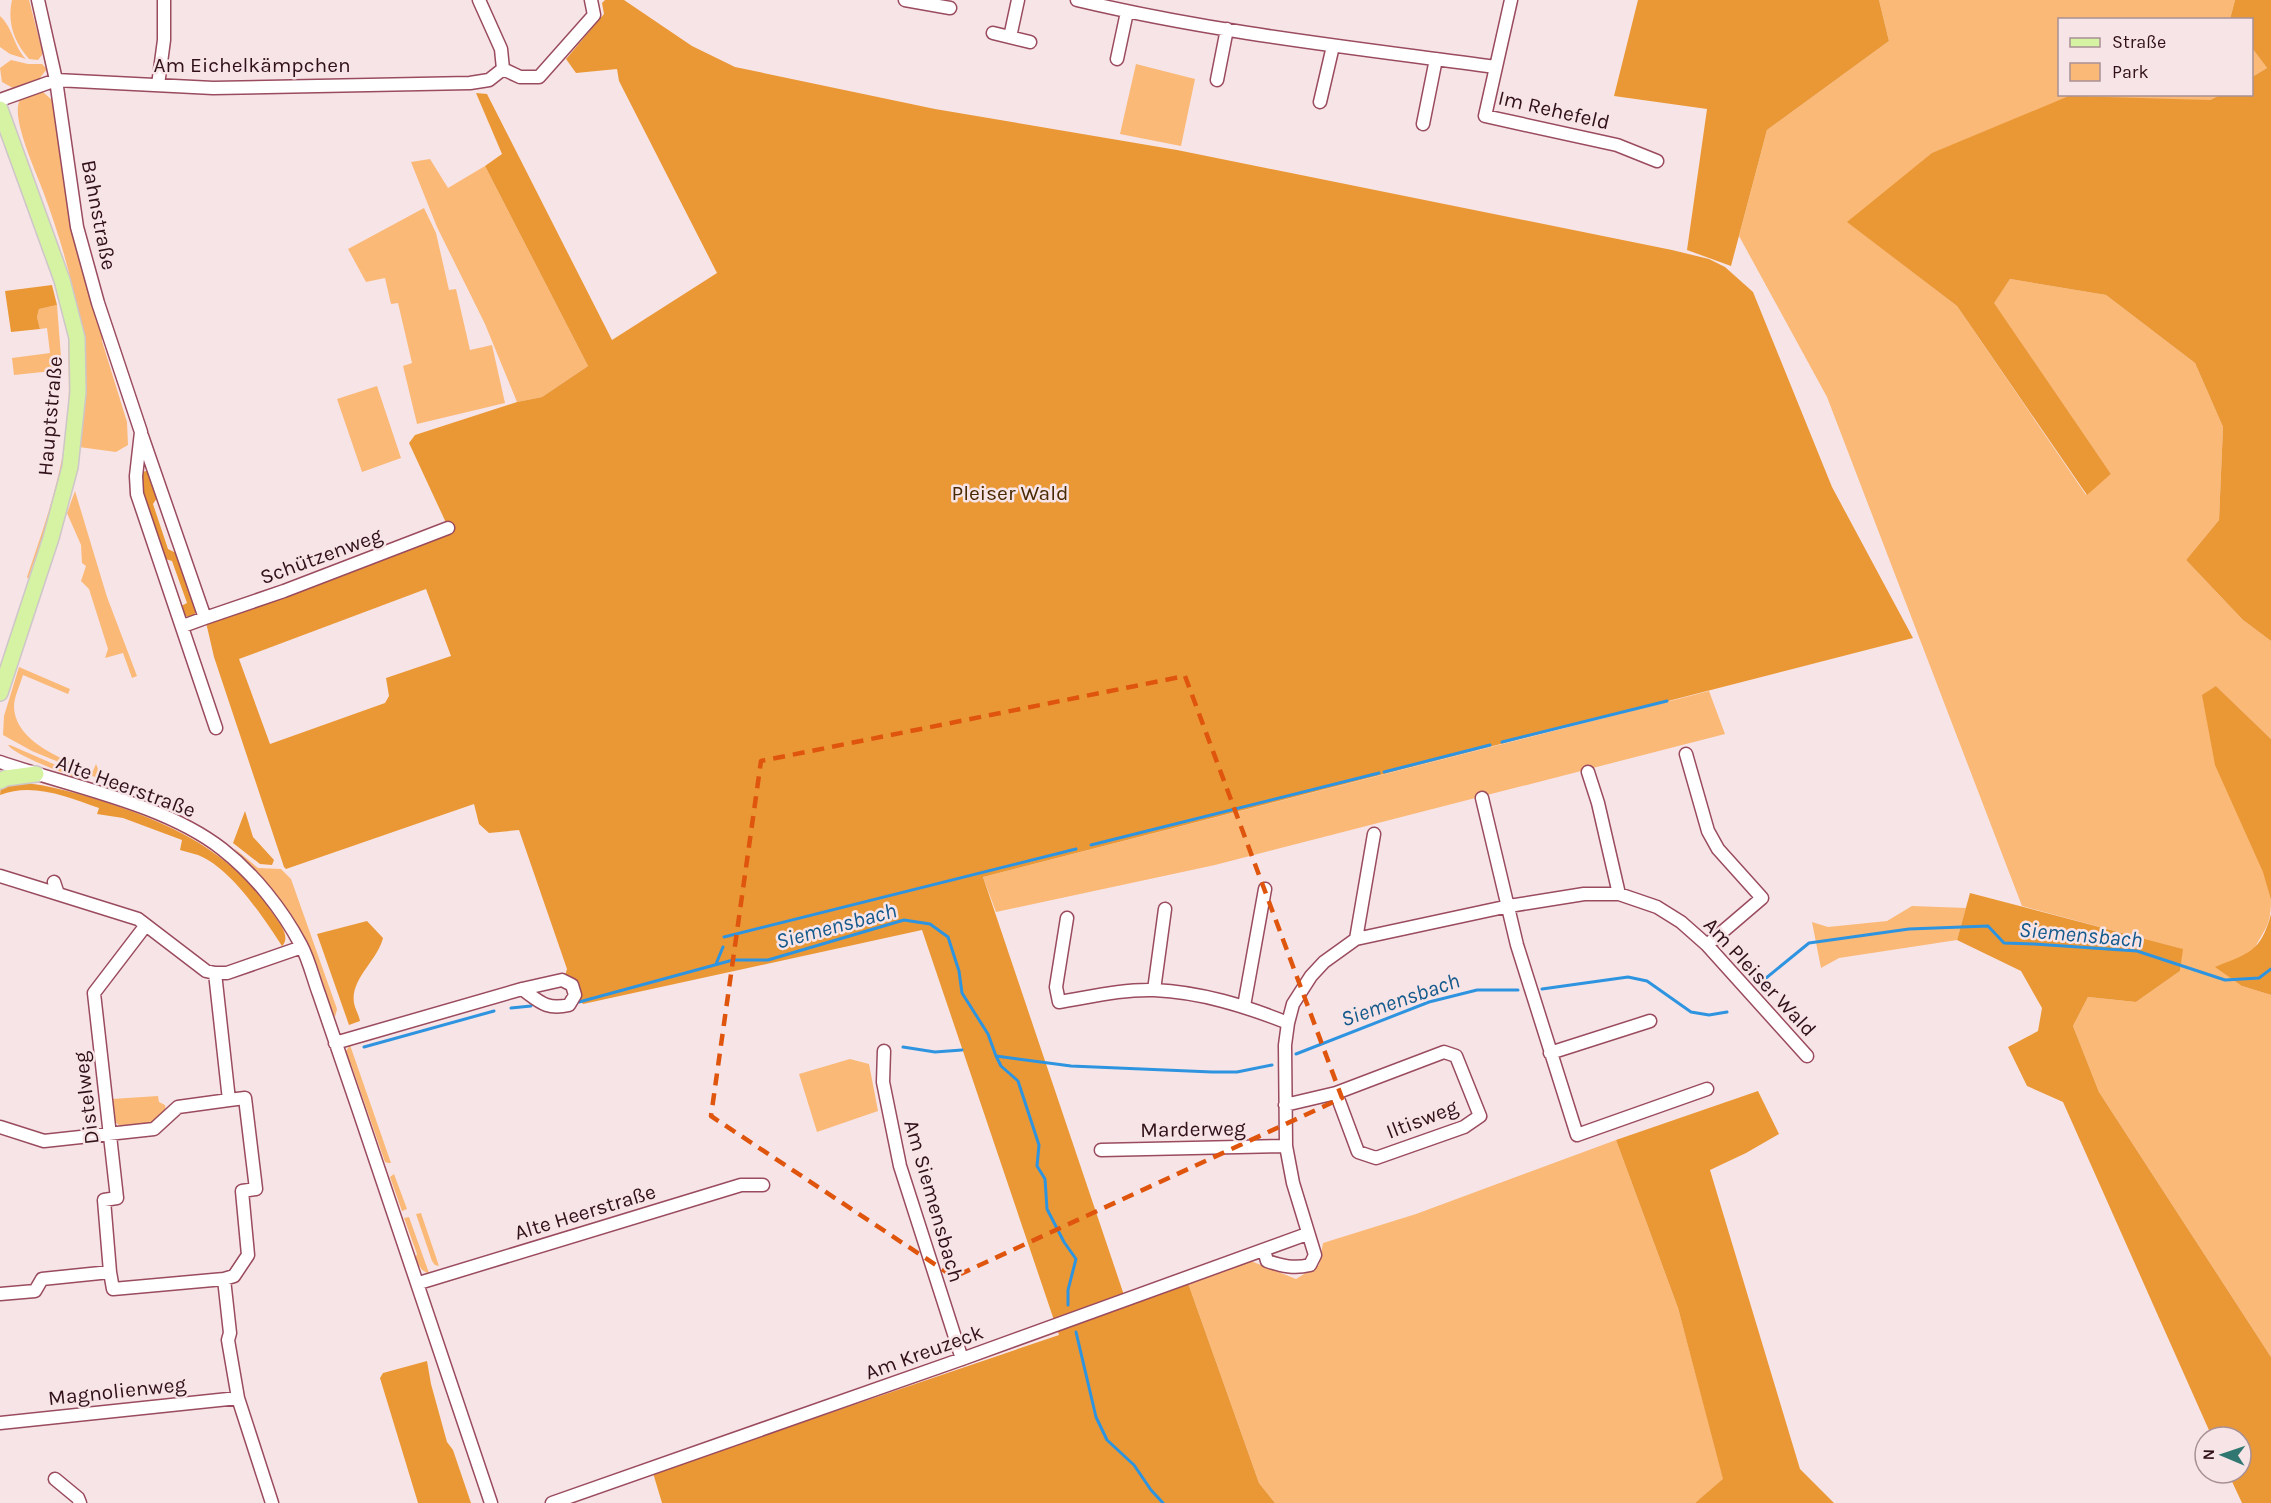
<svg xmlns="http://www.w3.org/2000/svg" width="2271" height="1503" font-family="Karla,sans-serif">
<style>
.green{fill:#fab977}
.forest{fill:#ea9836;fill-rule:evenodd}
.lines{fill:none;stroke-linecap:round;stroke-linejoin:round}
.stream{stroke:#2e94e0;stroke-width:3}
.minor-casing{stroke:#9a4b5e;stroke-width:15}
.major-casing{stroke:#cec6c8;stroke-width:18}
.minor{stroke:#fff;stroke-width:12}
.major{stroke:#d6f2a3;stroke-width:15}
.marked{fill:none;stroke:#df550d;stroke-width:4.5;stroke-dasharray:12 8;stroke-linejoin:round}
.labels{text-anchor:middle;stroke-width:5;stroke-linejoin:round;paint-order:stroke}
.street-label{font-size:21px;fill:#311119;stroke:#f7e4e7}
.park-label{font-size:21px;fill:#492900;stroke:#f7e4e7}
.water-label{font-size:22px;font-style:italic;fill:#13598b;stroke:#f7e4e7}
</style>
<rect width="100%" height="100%" fill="#f7e4e7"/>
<path class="green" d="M 12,0 L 29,0 L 42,50 L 42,55 L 38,60 L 29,59 C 14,42 7,23 12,0 Z
M 1879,0 L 2235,0 L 2230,19 L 2060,20 L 2060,94 L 2220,95 L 2210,100 L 1848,222 L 1957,306 L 2086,495 L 2111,474 L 1993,303 L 2010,279 L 2106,295 L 2195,363 L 2223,427 L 2219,520 L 2186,560 L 2243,620 L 2271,641 L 2271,739 L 2216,686 L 2271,900 C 2271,925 2265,929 2254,949 C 2248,960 2246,974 2242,986 L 2271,995 L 2271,1357 L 2099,1092 L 2073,1026 L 2088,997 L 2136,1002 L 2180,971 L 2182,949 L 2022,906 L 1827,397 L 1739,236 L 1767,130 L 1889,41 Z
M 0,16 C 13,28 14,47 26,59 L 10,54 L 0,47 Z
M 2252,48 L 2267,68 L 2252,77 Z
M 11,60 L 28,64 L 42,64 L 47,69 L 39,79 L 13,88 L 2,82 L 0,68 Z
M 1136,64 L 1195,79 L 1181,146 L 1120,134 Z
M 36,92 L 43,92 L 52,100 L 102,335 L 102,341 L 127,422 L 128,445 L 116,452 L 79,447 C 96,359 73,273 43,191 C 36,172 10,116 20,100 Z
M 430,159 L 448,188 L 485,166 L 588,366 L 542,397 L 517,402 L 485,324 L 437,227 L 411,162 Z
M 424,208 L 436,233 L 449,290 L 456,289 L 470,350 L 492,345 L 505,403 L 417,424 L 403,366 L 412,363 L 398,303 L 391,304 L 385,278 L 366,282 L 348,249 Z
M 57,305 L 62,370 L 14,375 L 12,358 L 50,353 L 47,328 L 40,329 L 37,317 L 39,309 Z
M 68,331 L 70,340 L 71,412 L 61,474 L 52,510 L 28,579 L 27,577 C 45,524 64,471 68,415 C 70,387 68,359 68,331 Z
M 377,386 L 401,458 L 362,472 L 337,399 Z
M 75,491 L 107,597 L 137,676 L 132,678 L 123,653 L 105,658 L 108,649 L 89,589 L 81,581 L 86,566 L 82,563 L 81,545 L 67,513 Z
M 19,667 L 70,689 L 68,694 L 23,675 C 20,685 14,697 14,707 C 15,742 65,761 93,771 L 96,764 L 100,774 L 103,775 L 102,780 L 32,751 L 3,735 L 4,716 Z
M 1709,691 L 1725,734 L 1215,865 L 996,912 L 983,877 Z
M 8,745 L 10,745 L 88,779 L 87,782 C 70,775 17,757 8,745 Z
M 234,848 L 258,868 L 281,869 L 291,879 L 337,1009 L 335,1017 L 332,1014 L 319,970 L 298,926 L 281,902 Z
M 1912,906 L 1966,908 L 1957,940 L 1839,958 L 1821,968 L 1812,922 L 1828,927 L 1887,921 Z
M 350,1045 L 391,1163 L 388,1163 L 385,1162 L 351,1064 L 347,1062 L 346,1051 Z
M 850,1059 L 869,1064 L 878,1111 L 817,1132 L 799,1074 Z
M 158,1096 L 159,1102 L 165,1105 L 166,1113 L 152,1125 L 122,1128 L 112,1119 L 112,1099 Z
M 1616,1140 L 1678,1308 L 1724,1480 L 1695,1503 L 1275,1503 L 1259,1483 L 1188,1283 L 1251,1261 L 1296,1279 L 1319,1265 L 1323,1243 L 1416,1214 Z
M 394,1174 L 407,1209 L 402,1211 L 390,1177 Z
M 421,1213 L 439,1266 L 435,1265 L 432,1261 L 416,1214 Z
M 409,1217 L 429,1273 L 429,1274 L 422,1270 L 415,1259 L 417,1254 L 404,1218 Z"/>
<path class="forest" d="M 605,0 L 624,0 L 692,46 L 735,67 L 935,109 L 1177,150 L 1672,250 L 1709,259 L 1725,267 L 1753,292 L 1832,487 L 1913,638 L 983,877 L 1127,1304 L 1188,1283 L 1259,1483 L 1275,1503 L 662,1503 L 653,1473 L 1059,1335 L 922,930 L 583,1004 L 564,979 L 567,969 L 519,830 L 489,833 L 479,824 L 474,804 L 286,869 L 284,867 L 214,657 L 205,618 L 448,527 L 409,443 L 415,435 L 517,402 L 542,397 L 588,366 L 485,166 L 502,154 L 476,93 L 487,94 L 612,340 L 717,273 L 619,81 L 617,69 L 576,73 L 566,59 L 604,14 L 602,3 ZM 426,589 L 451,656 L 386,678 L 389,696 L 385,703 L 270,744 L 239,659 Z
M 1638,0 L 1879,0 L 1889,41 L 1767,130 L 1731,266 L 1687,250 L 1707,109 L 1614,96 Z
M 2235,0 L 2271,0 L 2271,641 L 2243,620 L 2186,560 L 2219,520 L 2223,427 L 2195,363 L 2106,295 L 2010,279 L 1994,303 L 2111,474 L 2087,495 L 1957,306 L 1847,222 L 1932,153 L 2069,96 L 2210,100 L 2220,95 L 2252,94 L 2252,77 L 2267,68 L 2252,48 L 2252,20 L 2230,19 Z
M 52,285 L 57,305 L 39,309 L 37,317 L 40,329 L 11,332 L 5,291 Z
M 146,471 L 149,472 L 159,495 L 153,504 L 168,549 L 180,555 L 197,611 L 192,617 L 184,616 L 179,607 L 187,603 L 172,561 L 162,558 L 141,491 L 142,472 Z
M 2216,686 L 2271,739 L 2271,900 L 2263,872 L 2215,765 L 2202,695 Z
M 18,782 C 50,785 81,794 111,804 C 179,827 233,854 274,915 C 280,924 291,937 282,946 C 263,917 231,868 198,855 C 192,853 186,852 180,850 L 182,840 L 123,818 L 97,814 L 99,808 C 67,797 33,782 0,795 L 1,786 Z
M 245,811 L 253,837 L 274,860 L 272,865 L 260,864 L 233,843 Z
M 1970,893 L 2183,949 L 2180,971 L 2136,1002 L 2088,997 L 2073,1026 L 2099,1092 L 2271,1357 L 2271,1503 L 2242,1503 L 2228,1473 L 2241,1473 L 2241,1437 L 2212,1437 L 2063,1102 L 2027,1086 L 2008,1047 L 2038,1031 L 2042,1008 L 2021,971 L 1957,940 Z
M 2271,914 L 2271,995 L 2242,986 L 2215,967 C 2249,953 2261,952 2271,914 Z
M 367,921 L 383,938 C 378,960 350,979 354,1003 C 355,1009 359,1015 360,1021 L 349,1025 L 317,934 Z
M 1758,1091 L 1779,1134 L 1746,1153 L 1710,1170 L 1800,1469 L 1834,1503 L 1695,1503 L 1723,1479 L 1678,1308 L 1616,1140 Z
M 427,1361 L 431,1384 L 447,1442 L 453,1450 L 471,1503 L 418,1503 L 380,1378 L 383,1373 Z"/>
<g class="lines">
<path class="stream" d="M 1502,742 L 1667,701
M 1384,772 L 1490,745
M 1091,845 L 1379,773
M 724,937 L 1076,849
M 716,964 L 723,947
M 1760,983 L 1809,943 L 1909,929 L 1988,926 L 2004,943 L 2034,944 L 2137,951 L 2225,980 L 2259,978 L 2271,969
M 1542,989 L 1628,977 L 1647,981 L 1691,1012 L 1709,1015 L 1727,1012
M 579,1002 L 733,960 L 768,960 L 904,920 L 930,924 L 948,937 L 959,971 L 962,993 L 988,1034 L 996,1056 L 1071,1066 L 1212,1072 L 1237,1072 L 1272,1065
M 511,1008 L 531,1006
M 364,1047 L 494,1011
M 903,1047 L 935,1052 L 962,1050
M 1296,1054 L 1429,1002 L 1477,990 L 1518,990
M 996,1056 L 1001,1066 L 1018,1081 L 1039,1145 L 1037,1166 L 1045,1179 L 1047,1209 L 1064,1242 L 1076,1259 L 1068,1290 L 1068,1305
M 1076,1332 L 1096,1417 L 1107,1440 L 1134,1465 L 1151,1490 L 1163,1503"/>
<defs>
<path id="minor" d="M 38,0 L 56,80 L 77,227 L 98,303 L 141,432 L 136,476 L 137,494 L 216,728
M 479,0 L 501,49 L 503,69
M 905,0 L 950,8
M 1077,0 C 1215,33 1356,48 1495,67
M 1511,0 L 1485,116 L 1617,145 L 1657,161
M 993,33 L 1030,42
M 1010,37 L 1018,0
M 1117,59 L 1127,12
M 503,69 L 520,77 L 539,77 L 594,15 L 591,0
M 1217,80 L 1227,29
M 158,85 L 164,40 L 164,0
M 0,100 L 56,80 L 213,88 L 470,83 L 489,80 L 503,69
M 1320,102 L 1333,46
M 1423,124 L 1436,59
M 142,436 L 205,618 L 183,626
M 205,618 L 284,591 L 448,528
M 1686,754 L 1708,831 L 1718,849 L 1762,898 L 1707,945
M 0,762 C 69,786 165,804 222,849 C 254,874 282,909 301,945 C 309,960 313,978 319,994 C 332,1032 345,1070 358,1108 C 403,1239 447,1371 491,1503
M 1588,772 L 1598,803 L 1619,894
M 1482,798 L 1517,945 L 1577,1135 L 1707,1089
M 0,876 L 58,894
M 54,882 L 58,894 L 138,919 L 206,971 L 215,973 L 227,973 L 302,947
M 1067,918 L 1056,987 L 1059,1002 C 1090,997 1122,989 1154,990 C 1201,992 1245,1006 1288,1023
M 1356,939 L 1374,834
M 1154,990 L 1165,909
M 1244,1006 L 1265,889
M 335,1043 L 522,989 L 562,980 L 572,985 L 575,995 L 569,1005 C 546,1010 540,1002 522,989
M 884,1051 L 883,1082 L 900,1166 L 962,1359
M 1550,1053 L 1650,1021
M 1285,1105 L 1336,1093 L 1444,1052 L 1456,1056 L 1480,1116 L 1464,1127 L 1376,1158 L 1358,1152 L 1336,1093
M 0,1127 L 44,1141 L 154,1129 L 178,1107 L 229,1100
M 1101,1150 L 1286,1146
M 1264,1250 L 1267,1261 C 1282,1266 1294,1269 1310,1265 L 1315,1255 L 1293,1183 L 1286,1146 L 1285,1045 L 1288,1023 L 1293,1004 L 1311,976 L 1324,962 L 1356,939 L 1509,906 L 1584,894 L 1619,894 L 1657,907 L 1681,922 L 1707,945 L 1807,1056
M 110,1272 L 104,1200 L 117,1198 L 94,993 L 146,925
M 224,1279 L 230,1333 L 228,1340 L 238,1398 L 272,1503
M 419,1283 L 741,1185 L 763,1185
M 0,1294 L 35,1291 L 42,1279 L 110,1272 L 113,1289 L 224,1279 L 234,1276 L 248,1255 L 242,1191 L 256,1189 L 245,1098 L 229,1100 L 215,973
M 0,1423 L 238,1398
M 55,1479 L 78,1498 L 80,1503
M 552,1503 L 962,1359 L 1307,1234"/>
<path id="major" d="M 0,109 L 62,280 L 77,338 L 78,392 L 70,467 L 51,538 L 0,693
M 0,781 L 6,778 L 36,774"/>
</defs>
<use href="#minor" class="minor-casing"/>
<use href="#major" class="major-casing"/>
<use href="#minor" class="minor"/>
<use href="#major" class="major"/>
</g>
<path class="marked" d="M 1185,676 L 1342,1098 L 954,1277 L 711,1116 L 761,761 Z"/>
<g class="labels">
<g class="street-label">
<text x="252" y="72">Am Eichelkämpchen</text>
<text transform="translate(1554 110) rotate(13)" y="7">Im Rehefeld</text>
<text transform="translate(99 215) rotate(79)" y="7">Bahnstraße</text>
<text transform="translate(50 416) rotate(-85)" y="7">Hauptstraße</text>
<text transform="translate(321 556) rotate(-20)" y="7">Schützenweg</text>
<text transform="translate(126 786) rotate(20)" y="7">Alte Heerstraße</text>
<text transform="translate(1760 977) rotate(47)" y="7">Am Pleiser Wald</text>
<text transform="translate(86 1098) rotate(-97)" y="7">Distelweg</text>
<text transform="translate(1422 1119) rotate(-21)" y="7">Iltisweg</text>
<text transform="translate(1193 1129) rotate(-1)" y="7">Marderweg</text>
<text transform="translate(934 1201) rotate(74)" y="7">Am Siemensbach</text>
<text transform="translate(585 1212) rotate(-17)" y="7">Alte Heerstraße</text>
<text transform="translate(924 1352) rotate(-20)" y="7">Am Kreuzeck</text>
<text transform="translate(117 1391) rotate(-6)" y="7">Magnolienweg</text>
</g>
<g class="park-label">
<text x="1010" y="500">Pleiser Wald</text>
</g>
<g class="water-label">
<text transform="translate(836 925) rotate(-15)" y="8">Siemensbach</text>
<text transform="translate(2081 934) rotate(5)" y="8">Siemensbach</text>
<text transform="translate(1400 999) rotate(-19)" y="8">Siemensbach</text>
</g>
</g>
<rect x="2058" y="18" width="195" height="78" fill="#f7e4e7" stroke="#a89095" stroke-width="1.5"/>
<rect x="2070" y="38" width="30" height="9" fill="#d6f2a3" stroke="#a89095" stroke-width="1.5"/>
<text x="2112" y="48" font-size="18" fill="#311119">Straße</text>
<rect x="2070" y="63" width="30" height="18" fill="#fab977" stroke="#a89095" stroke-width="1.5"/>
<text x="2112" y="78" font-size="18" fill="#311119">Park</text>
<g transform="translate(2223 1455) rotate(272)"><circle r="28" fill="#f7e4e7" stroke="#a89095" stroke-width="1.5"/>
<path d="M0-4.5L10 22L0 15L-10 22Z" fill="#2f7770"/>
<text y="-9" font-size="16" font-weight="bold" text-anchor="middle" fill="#311119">N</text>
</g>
</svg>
